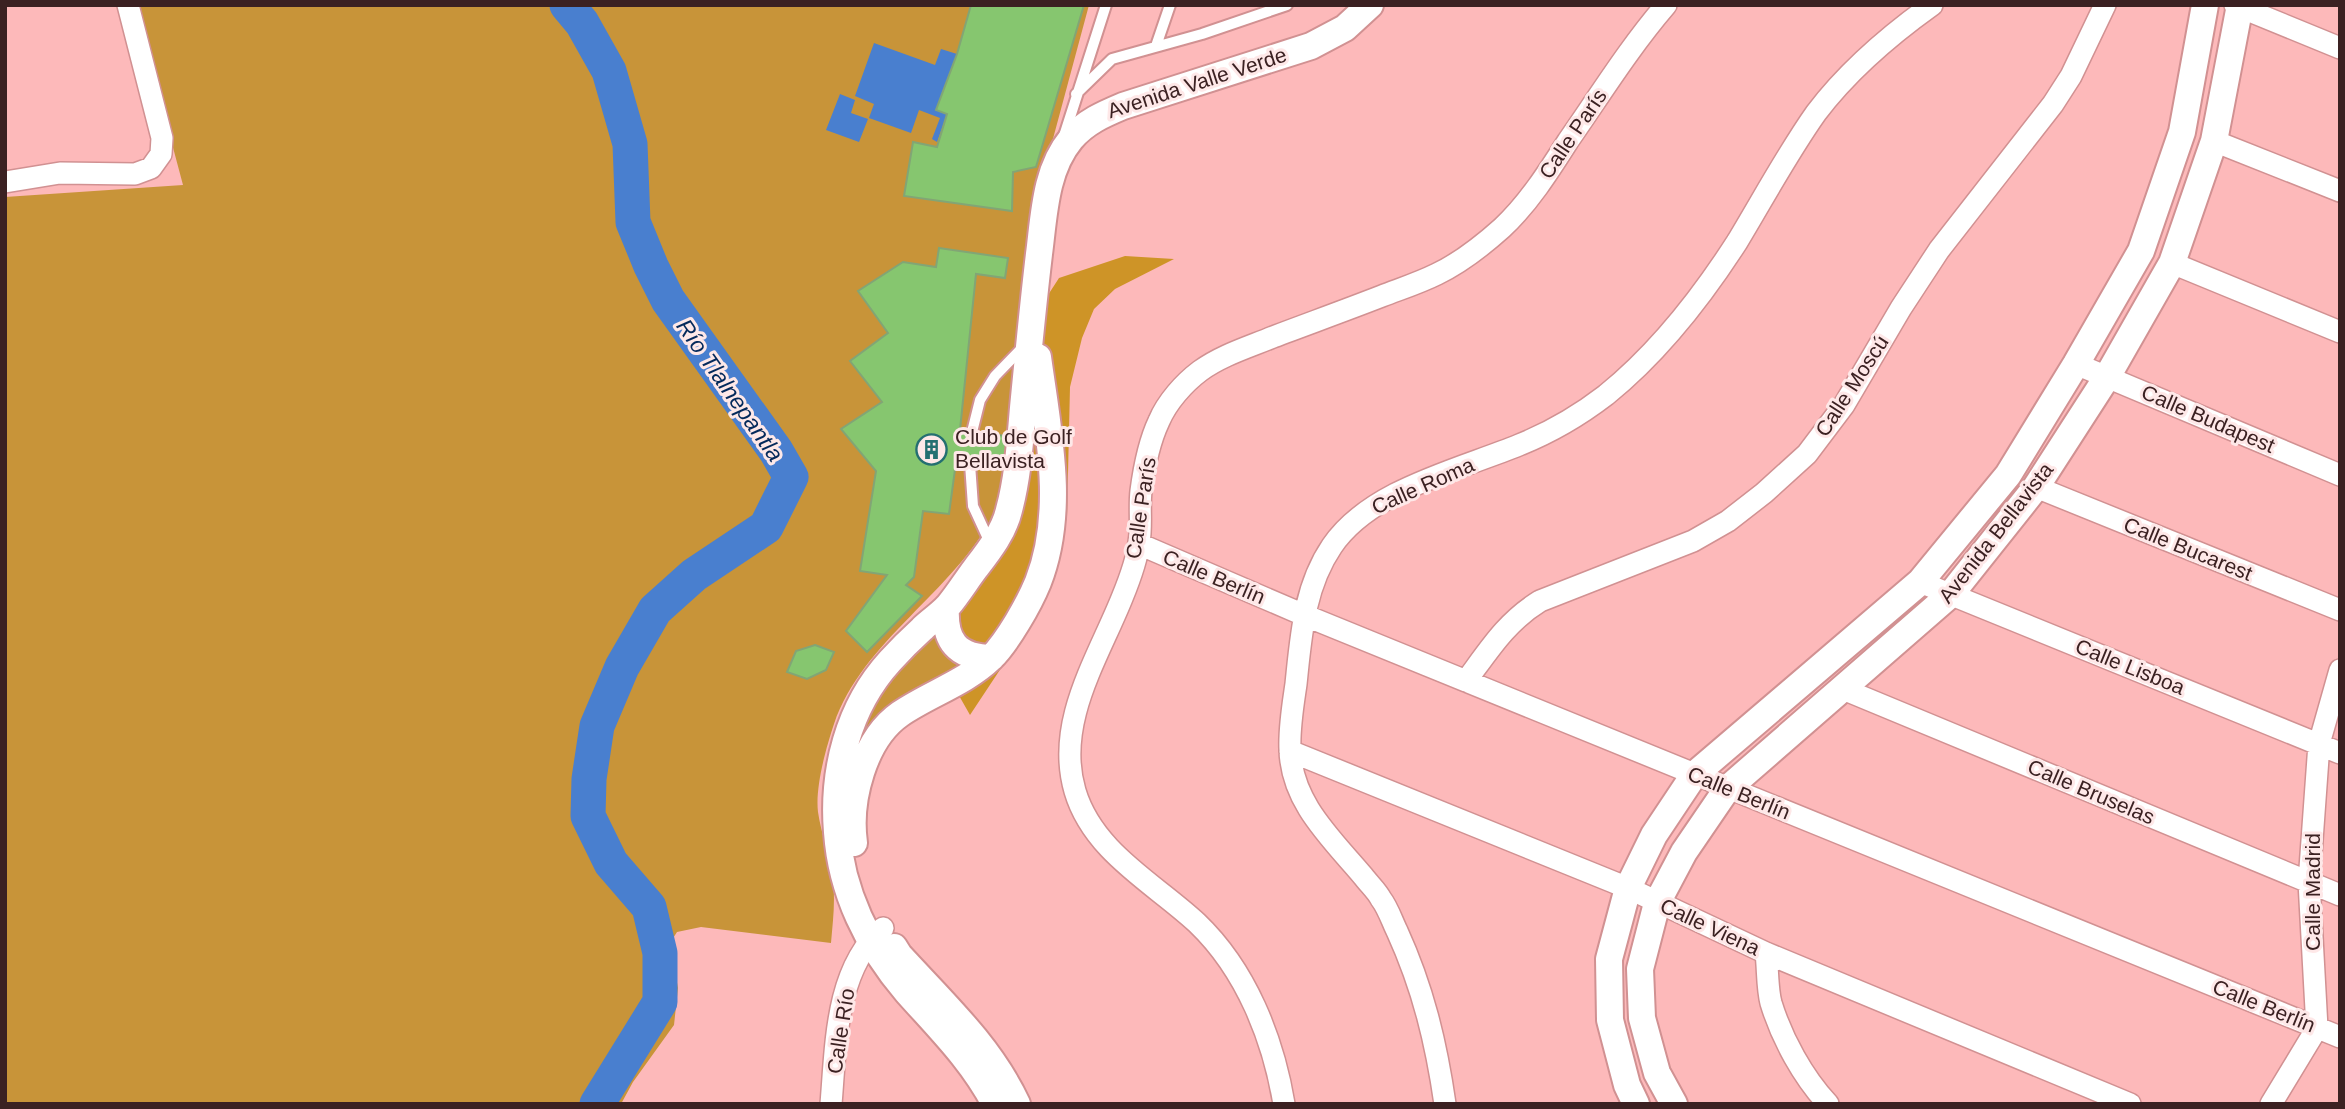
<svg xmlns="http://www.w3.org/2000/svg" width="2345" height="1109" font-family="Helvetica,sans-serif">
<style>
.green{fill:#c89439;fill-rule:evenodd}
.forest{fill:#ce9427}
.water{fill:#497fcf}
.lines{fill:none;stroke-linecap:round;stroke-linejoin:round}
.river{stroke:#497fcf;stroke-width:35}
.building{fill:#86c66f;stroke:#82a575;stroke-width:2}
.service-casing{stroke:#d19192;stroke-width:14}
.minor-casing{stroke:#d19192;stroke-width:24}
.tertiary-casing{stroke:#d19192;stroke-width:30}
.service{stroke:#fff;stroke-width:10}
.minor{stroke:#fff;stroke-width:21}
.tertiary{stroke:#fff;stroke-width:26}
.labels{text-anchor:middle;stroke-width:6;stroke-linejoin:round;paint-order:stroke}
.street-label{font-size:21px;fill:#3b2122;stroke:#fee8e8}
.poi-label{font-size:21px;fill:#3b2122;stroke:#fee8e8;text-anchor:start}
.water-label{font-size:23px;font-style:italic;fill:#04295b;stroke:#fee8e8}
</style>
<rect width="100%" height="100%" fill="#fdb9ba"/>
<path class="green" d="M 135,5 L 1089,5 L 1047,161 L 1004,479 C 1001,490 1000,504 994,514 C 953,593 863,640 834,724 C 826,748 815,787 818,812 C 821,833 829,853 832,874 C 836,898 833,920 831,943 L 701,927 L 677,932 L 670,943 L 678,988 L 674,1025 L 633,1082 L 621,1104 L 5,1104 L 5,197 L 183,185 ZM 655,272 L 754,419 L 754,420 L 668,300 Z
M 939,618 L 989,652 L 842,773 L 869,694 Z"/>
<path class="forest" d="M 1125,256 L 1174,259 L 1115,289 L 1094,309 L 1082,338 L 1070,387 L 1067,517 L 1053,575 L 1031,623 L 970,715 L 949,678 L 988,652 L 960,639 L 951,607 L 996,549 L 1037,312 L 1059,278 Z"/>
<path class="water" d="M 874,43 L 935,65 L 941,49 L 957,54 L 936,110 L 947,114 L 937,142 L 932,139 L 940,118 L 919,110 L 911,133 L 869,118 L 874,104 L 855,96 Z
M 840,94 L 855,100 L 851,113 L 868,119 L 859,142 L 826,130 Z"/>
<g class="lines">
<path class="river" d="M 567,5 L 582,23 L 609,71 L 630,144 L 633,222 L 651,266 L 668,300 L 776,451 L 791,477 L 766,527 L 694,575 L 655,610 L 622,667 L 597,726 L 589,779 L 588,816 L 611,863 L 649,907 L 660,953 L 660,1002 L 597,1104"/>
</g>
<path class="building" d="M 971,5 L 1084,5 L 1036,167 L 1013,172 L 1012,211 L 904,196 L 913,142 L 937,147 L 947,114 L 936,110 L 957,54 Z
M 939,248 L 1008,258 L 1005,278 L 976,274 L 960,430 L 1007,436 L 1005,469 L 956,462 L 949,514 L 923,511 L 914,577 L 906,585 L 922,596 L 867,652 L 846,631 L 887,575 L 860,571 L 876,471 L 841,429 L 882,402 L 850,361 L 888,333 L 858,291 L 903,262 L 936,267 Z
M 815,645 L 834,652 L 826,670 L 807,679 L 787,672 L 796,651 Z"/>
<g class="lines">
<defs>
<path id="service" d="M 1156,46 L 1170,5
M 1076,94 L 1112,59 L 1202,34 L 1287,5
M 1064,136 L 1106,5
M 972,432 L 980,400 L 995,376 L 1025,345
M 970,464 L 973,506 L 991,545"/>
<path id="minor" d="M 2235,5 L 2340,48
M 2214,141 L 2340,191
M 5,182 L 60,173 L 135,174 L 151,168 L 161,154 L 162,138 L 128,5
M 2172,263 L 2340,332
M 2076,364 L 2340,475
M 2036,487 L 2340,610
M 1139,544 L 1304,615 L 2340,1037
M 1920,582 L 2340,753
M 1466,681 C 1489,650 1506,622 1540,601 L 1693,541 L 1728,521 L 1764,493 L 1807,454 L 1844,405 L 1901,308 L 1939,250 L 2053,104 L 2071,76 L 2105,5
M 1843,689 L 2340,895
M 1290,751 L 1628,888 L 1766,953 L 2130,1104
M 1766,953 C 1768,969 1767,988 1771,1003 C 1782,1039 1803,1077 1828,1104
M 831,1104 C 836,1046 835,969 883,928
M 1284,1104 C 1273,1038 1246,970 1197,923 C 1154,883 1093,852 1075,791 C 1055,723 1097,660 1122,598 C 1129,581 1137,560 1139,542 C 1142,526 1139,508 1141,491 C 1144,468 1149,442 1159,421 C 1167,402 1184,383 1200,371 C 1222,355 1249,347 1273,337 C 1310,323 1346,310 1382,296 C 1400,289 1419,283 1437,274 C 1460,263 1483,245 1502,228 C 1528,204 1549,171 1568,141 C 1600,95 1629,48 1666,5
M 1445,1104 C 1436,1042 1423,988 1397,931 C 1392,921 1388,908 1381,899 C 1377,891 1369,884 1363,876 C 1331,838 1291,802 1290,749 C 1289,727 1293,705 1296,684 C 1301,636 1304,587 1332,546 C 1370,490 1458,470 1519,445 C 1549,433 1580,415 1606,395 C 1658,353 1701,298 1737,242 C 1763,199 1787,154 1816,113 C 1847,72 1890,35 1932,5
M 2271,1104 L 2317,1028 L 2309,882 L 2319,744 L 2340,670"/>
<path id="tertiary" d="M 946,608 C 944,641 957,657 991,658
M 854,843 C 848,800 864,739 900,714 C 929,694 965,683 991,658 C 1008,641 1029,604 1038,582 C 1066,511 1048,430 1038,357
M 894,947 L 899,955 C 942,1002 990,1046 1017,1104
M 995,1104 C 972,1060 939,1028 907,992 C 868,947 841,891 837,832 C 832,771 848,707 890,661 C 900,650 911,639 922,629 C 930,621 940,615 948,606 C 958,594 966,581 975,569 C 988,552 1004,532 1009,510 C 1018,477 1020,442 1023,408 C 1028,356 1033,305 1039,254 C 1044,216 1045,170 1071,139 C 1085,122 1104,114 1123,106 L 1311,46 L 1345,28 L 1370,5
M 1636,1104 L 1627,1085 L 1610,1020 L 1609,959 L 1628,888 L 1654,835 L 1694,775 L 1920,582 L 2008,475 L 2076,364 L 2141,251 L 2182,132 L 2205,5
M 1674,1104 L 1657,1073 L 1642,1018 L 1640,969 L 1657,903 L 1684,852 L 1727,789 L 1951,594 L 2036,487 L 2107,377 L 2172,263 L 2214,141 L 2240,5"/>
</defs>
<use href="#service" class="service-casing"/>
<use href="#minor" class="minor-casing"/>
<use href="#tertiary" class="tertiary-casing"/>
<use href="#service" class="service"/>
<use href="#minor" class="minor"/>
<use href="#tertiary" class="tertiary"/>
</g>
<defs>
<symbol id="building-ring" viewBox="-11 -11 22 22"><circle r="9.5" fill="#fee8e8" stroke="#246f71" stroke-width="1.5"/><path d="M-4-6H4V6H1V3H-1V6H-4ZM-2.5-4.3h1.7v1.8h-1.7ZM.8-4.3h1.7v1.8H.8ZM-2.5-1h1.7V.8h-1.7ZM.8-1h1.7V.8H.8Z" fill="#246f71"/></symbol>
</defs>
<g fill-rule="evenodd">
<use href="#building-ring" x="914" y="432" width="35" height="35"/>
</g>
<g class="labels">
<g class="street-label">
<text transform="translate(1197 83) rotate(-18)" y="7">Avenida Valle Verde</text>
<text transform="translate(1573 134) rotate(-56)" y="7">Calle París</text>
<text transform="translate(1852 386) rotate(-57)" y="7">Calle Moscú</text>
<text transform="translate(2208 419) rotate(23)" y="7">Calle Budapest</text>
<text transform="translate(1423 486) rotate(-24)" y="7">Calle Roma</text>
<text transform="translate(1141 508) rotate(-81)" y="7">Calle París</text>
<text transform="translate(1996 533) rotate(-52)" y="7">Avenida Bellavista</text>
<text transform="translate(2188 549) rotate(22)" y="7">Calle Bucarest</text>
<text transform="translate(1214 577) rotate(23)" y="7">Calle Berlín</text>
<text transform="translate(2130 667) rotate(22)" y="7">Calle Lisboa</text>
<text transform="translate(2091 792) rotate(23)" y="7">Calle Bruselas</text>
<text transform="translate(1739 793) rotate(22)" y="7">Calle Berlín</text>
<text transform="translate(2313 892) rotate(-90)" y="7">Calle Madrid</text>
<text transform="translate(1710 927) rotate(25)" y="7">Calle Viena</text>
<text transform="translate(2264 1006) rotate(22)" y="7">Calle Berlín</text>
<text transform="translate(841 1031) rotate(-81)" y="7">Calle Río</text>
</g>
<g class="poi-label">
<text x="955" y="444">Club de Golf<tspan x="955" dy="24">Bellavista</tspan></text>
</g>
<g class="water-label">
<text transform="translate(730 390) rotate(55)" y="8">Río Tlalnepantla</text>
</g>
</g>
<rect width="2345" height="1109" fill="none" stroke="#3b2122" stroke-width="14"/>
</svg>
